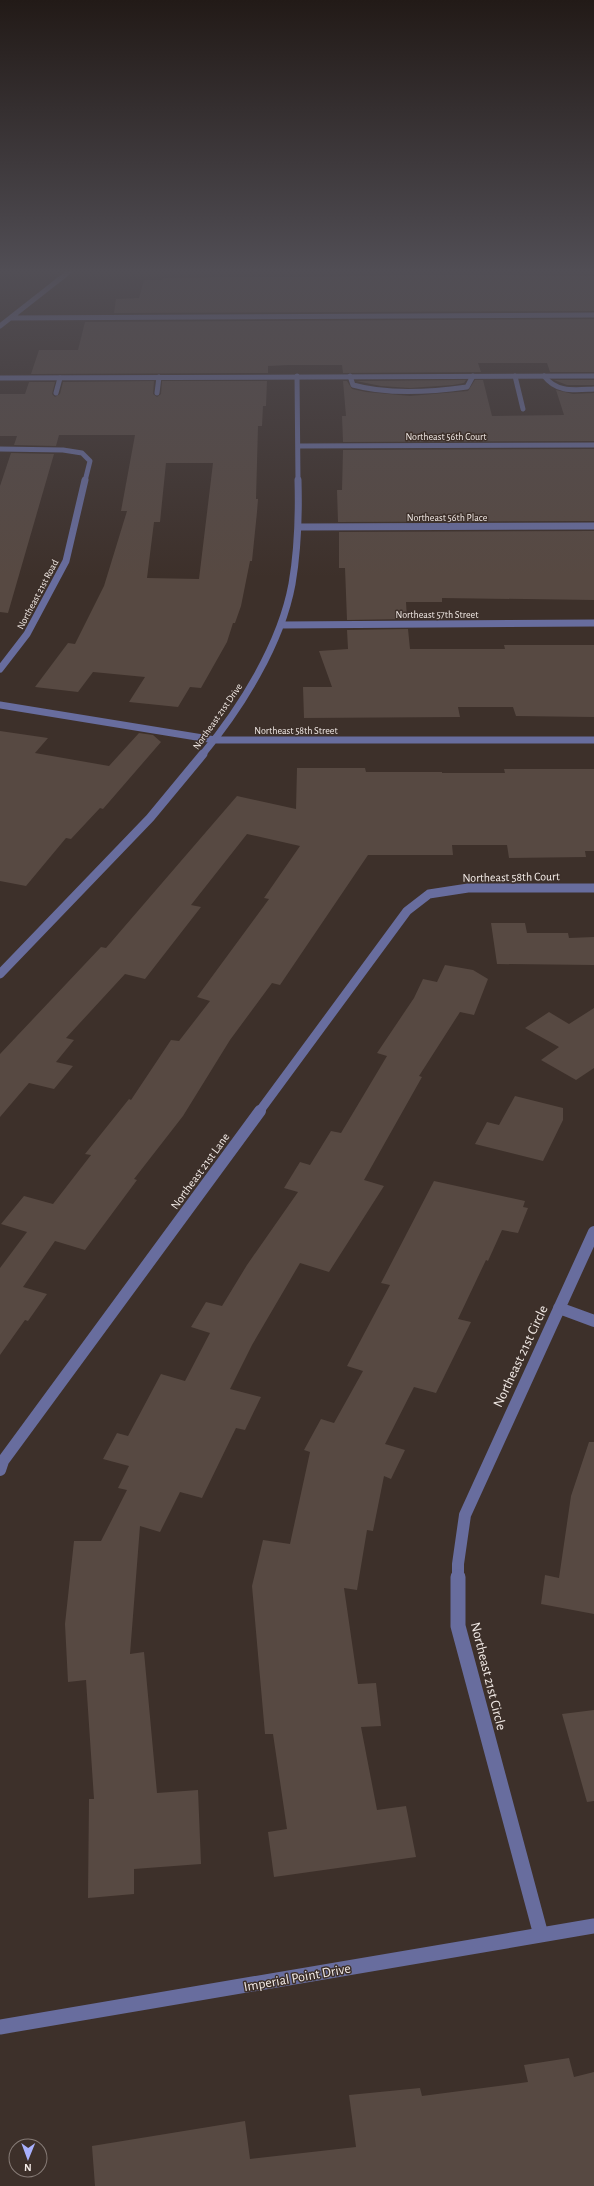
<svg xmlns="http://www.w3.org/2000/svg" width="594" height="2186" font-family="'Alegreya Sans',sans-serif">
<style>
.building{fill:#574942;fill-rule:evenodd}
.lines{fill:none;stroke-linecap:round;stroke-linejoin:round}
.service{stroke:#686d9e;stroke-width:5}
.minor-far4{stroke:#686d9e;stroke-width:5}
.minor-far3{stroke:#686d9e;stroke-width:7}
.minor-far2{stroke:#686d9e;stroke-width:9}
.minor-far1{stroke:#686d9e;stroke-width:12}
.minor{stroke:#686d9e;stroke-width:15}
.tertiary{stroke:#686d9e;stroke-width:5}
.labels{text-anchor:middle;stroke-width:3;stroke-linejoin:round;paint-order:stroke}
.far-street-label{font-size:10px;fill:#f3ebe7;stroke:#3d302a}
.street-label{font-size:12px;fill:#f3ebe7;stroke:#3d302a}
.near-street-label{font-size:14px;fill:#f3ebe7;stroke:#3d302a}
</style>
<rect width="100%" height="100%" fill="#3d302a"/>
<path class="building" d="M 449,275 L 594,276 L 594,311 L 114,313 L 116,299 L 139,298 L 144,280 L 162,280 L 163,278 Z
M 594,319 L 594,372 L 550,372 L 547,363 L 478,363 L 481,372 L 343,373 L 342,365 L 289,365 L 268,366 L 268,373 L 31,374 L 39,350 L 78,350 L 85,322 Z
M 466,380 L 464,383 L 453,385 L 410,388 L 381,386 L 356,381 Z
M 475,380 L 483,380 L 492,416 L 564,415 L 556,390 L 573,394 L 594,393 L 594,441 L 343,442 L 342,416 L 346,416 L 343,381 L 347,381 L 352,389 L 366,392 L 410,396 L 468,391 Z
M 554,380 L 594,380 L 594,385 L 567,385 Z
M 154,381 L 153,394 L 157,397 L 161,394 L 162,381 L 267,381 L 266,406 L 263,406 L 262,426 L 258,426 L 256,499 L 258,499 L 257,512 L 252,561 L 250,561 L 241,606 L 235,623 L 233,623 L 227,642 L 201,688 L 190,687 L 178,707 L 129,702 L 145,677 L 93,672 L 78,692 L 35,687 L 68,643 L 75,644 L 104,586 L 127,511 L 121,511 L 135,435 L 59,435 L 56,446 L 14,445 L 17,436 L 0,436 L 0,394 L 25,394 L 29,382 L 55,382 L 52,394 L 55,397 L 60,394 L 63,382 ZM 166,463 L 213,463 L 199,579 L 147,578 L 154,522 L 160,522 Z
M 594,449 L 594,521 L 338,522 L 337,490 L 342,490 L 343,450 Z
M 11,453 L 54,454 L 8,613 L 0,612 L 0,486 Z
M 594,531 L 594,600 L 442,598 L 442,602 L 406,602 L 407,619 L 347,620 L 345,568 L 339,568 L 339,532 Z
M 408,629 L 410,649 L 505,649 L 504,645 L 594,645 L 594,717 L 516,716 L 513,707 L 458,707 L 460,717 L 304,718 L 303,687 L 332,687 L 319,651 L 348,649 L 347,630 Z
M 0,731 L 48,738 L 35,753 L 109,766 L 139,733 L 153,735 L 161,742 L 103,809 L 100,808 L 71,839 L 66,838 L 26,886 L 0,881 Z
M 297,768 L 365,768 L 366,772 L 442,772 L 442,773 L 505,773 L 504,769 L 594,769 L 594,851 L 585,851 L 586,857 L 509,858 L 507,845 L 452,845 L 453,855 L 368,855 L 280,985 L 272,983 L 230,1040 L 183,1116 L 134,1179 L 137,1180 L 85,1250 L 55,1241 L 23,1287 L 47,1294 L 28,1321 L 25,1320 L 0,1355 L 0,1268 L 27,1232 L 1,1224 L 24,1196 L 53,1204 L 91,1155 L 85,1154 L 129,1099 L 131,1100 L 171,1040 L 179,1041 L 210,1001 L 197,997 L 269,899 L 264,898 L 300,846 L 247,834 L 191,905 L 201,907 L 145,979 L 125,974 L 66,1038 L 74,1040 L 56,1062 L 73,1066 L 54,1089 L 29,1083 L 0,1117 L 0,1054 L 101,947 L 106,948 L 237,796 L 296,809 Z
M 491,923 L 525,923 L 527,933 L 568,933 L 569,938 L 594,937 L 594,965 L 497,964 Z
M 445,965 L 473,970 L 488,979 L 474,1015 L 460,1012 L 419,1076 L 422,1077 L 364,1180 L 384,1186 L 329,1272 L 300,1263 L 252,1345 L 230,1389 L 261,1397 L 245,1430 L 236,1428 L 202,1498 L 180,1492 L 160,1532 L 140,1526 L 130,1654 L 144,1652 L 157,1793 L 198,1790 L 201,1864 L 134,1869 L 134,1894 L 88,1898 L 89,1799 L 94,1799 L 86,1680 L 68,1682 L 65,1624 L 74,1541 L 101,1541 L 127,1490 L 118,1488 L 129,1466 L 103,1459 L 117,1433 L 128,1436 L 161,1374 L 185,1381 L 210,1333 L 191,1327 L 206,1302 L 222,1306 L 247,1265 L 298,1192 L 284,1188 L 300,1162 L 310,1165 L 331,1131 L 341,1133 L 387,1056 L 377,1053 L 414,998 L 423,979 L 437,982 Z
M 594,1008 L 594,1068 L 576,1080 L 541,1060 L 559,1047 L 525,1028 L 549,1012 L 569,1024 Z
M 515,1096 L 563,1108 L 563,1120 L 543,1161 L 475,1144 L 487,1122 L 499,1125 Z
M 434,1181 L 525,1201 L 523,1207 L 528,1208 L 518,1233 L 502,1230 L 488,1261 L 486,1260 L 458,1319 L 471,1322 L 436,1393 L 414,1387 L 385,1444 L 405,1450 L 391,1479 L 384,1476 L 373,1531 L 367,1530 L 357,1590 L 344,1588 L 358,1684 L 376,1683 L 381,1726 L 361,1727 L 377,1810 L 406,1806 L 416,1857 L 274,1877 L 268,1832 L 287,1829 L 273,1734 L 265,1734 L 252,1586 L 263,1540 L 290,1544 L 310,1452 L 304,1450 L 321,1419 L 334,1423 L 363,1371 L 347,1366 L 390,1285 L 381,1283 Z
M 589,1442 L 594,1442 L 594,1614 L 541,1604 L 545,1575 L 559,1578 L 571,1496 Z
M 594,1710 L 594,1801 L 587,1802 L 562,1714 Z
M 569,2058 L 574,2077 L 594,2072 L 594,2186 L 95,2186 L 92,2146 L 245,2121 L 250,2159 L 356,2147 L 349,2095 L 420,2088 L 422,2096 L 528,2082 L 524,2065 Z"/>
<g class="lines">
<path class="service" d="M 350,376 L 353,385 C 388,395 431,392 467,387 L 473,376
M 515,376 L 523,409
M 544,376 C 557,393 574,390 594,389
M 56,393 L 60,378
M 157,393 L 159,377"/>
<path class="minor-far4" d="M 10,318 L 594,315
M 0,326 L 70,271
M 297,376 L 298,481
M 299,446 L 594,445
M 0,449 L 63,450 L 82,453 L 90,461 L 85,481"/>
<path class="minor-far3" d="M 299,527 L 594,526
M 281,625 L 594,623
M 0,669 L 27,634 L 66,561 L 85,480
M 0,705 L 215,740 L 594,740
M 202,755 C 241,708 281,644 292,584 C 298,549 299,515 298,480"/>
<path class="minor-far2" d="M 0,974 L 150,818 L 203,754
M 259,1112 L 407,911 L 429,894 L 468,888 L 594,888"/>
<path class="minor-far1" d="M 559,1308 L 594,1321
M 0,1470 L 3,1461 L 260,1111
M 458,1578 L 458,1564 L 465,1515 L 594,1232"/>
<path class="minor" d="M 458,1577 L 458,1626 L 541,1935
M 0,2027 L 594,1926"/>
<path class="tertiary" d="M 0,378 L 594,376"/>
</g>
<linearGradient id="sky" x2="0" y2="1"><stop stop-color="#221a17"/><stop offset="0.47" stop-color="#514e55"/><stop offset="1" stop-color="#514e55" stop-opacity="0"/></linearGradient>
<rect width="594" height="577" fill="url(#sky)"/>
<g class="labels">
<g class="far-street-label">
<text x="446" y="440">Northeast 56th Court</text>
<text x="447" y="521">Northeast 56th Place</text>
<text transform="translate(37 594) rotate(-62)" y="4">Northeast 21st Road</text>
<text x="437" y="618">Northeast 57th Street</text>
<text transform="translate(217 716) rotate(-55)" y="4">Northeast 21st Drive</text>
<text x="296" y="734">Northeast 58th Street</text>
</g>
<g class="street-label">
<text transform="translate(511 877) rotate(-1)" y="4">Northeast 58th Court</text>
<text transform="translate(200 1171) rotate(-54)" y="4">Northeast 21st Lane</text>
</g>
<g class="near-street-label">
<text transform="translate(520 1356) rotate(-65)" y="5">Northeast 21st Circle</text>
<text transform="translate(489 1676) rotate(76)" y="5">Northeast 21st Circle</text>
<text transform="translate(297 1977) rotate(-10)" y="5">Imperial Point Drive</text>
</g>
</g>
<g transform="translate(28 2158) rotate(181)"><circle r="19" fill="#3d302a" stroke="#867b76"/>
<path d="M0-3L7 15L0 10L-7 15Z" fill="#a8b0fc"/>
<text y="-6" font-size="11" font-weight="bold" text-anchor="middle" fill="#f3ebe7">N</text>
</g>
</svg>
